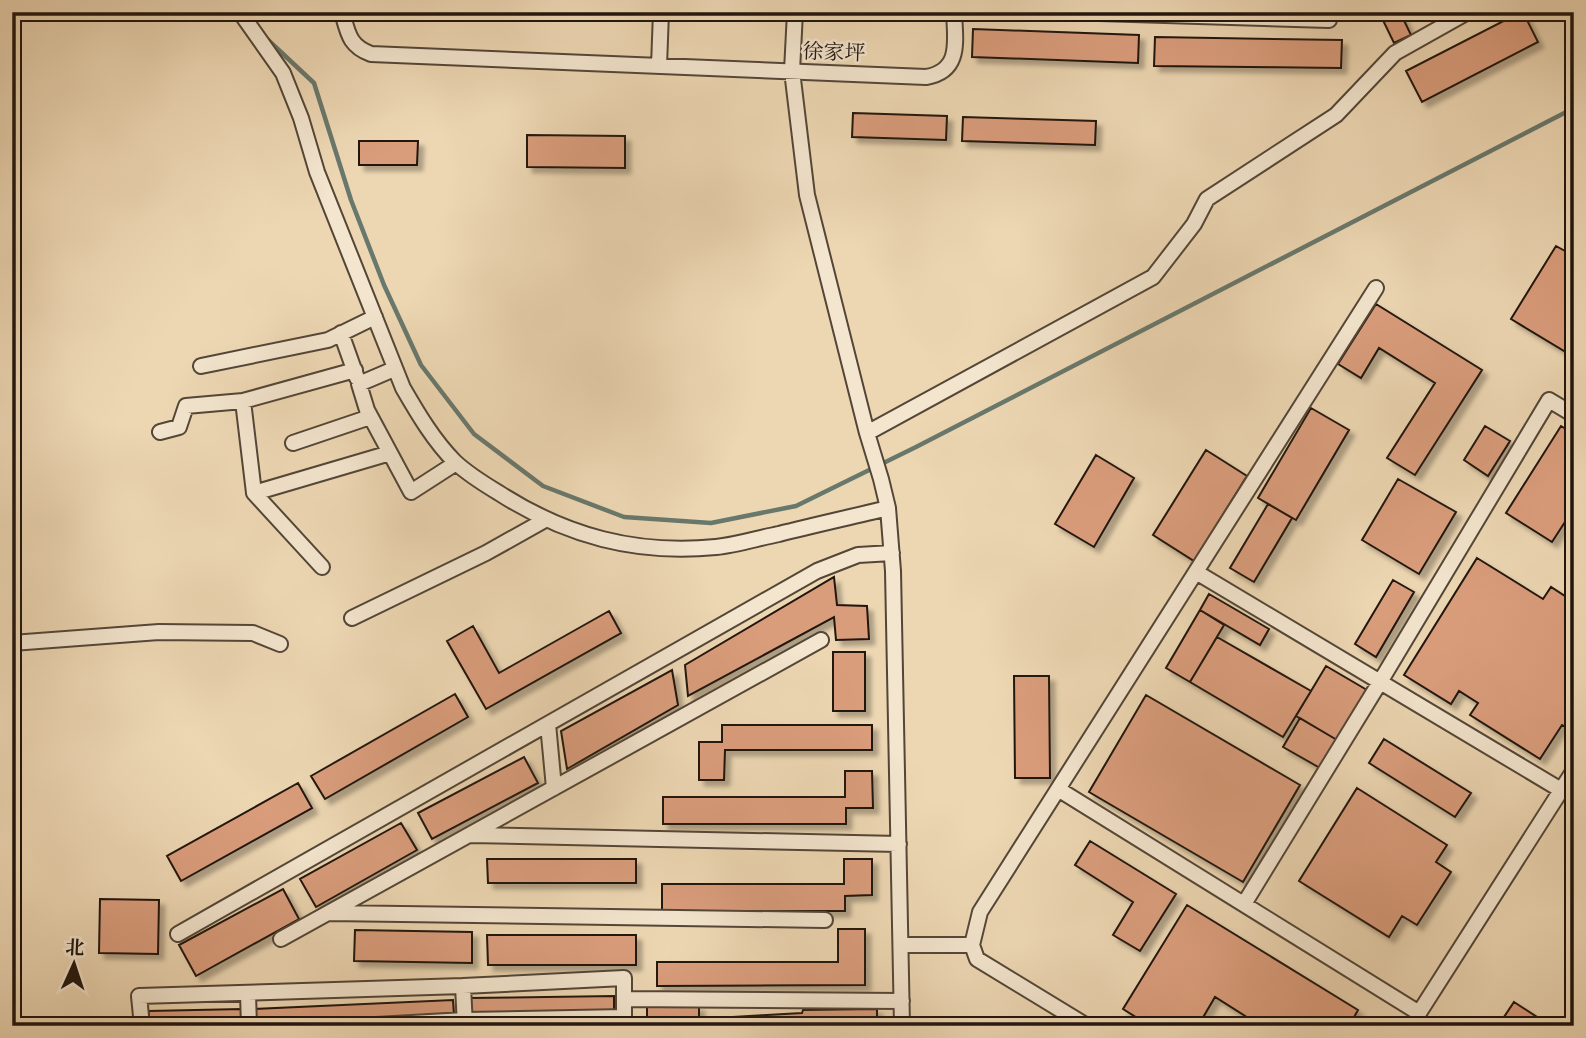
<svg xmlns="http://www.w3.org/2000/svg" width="1586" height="1038" font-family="'IM FELL French Canon','Noto Serif SC',serif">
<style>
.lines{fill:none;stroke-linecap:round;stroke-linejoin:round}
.stream{stroke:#69786c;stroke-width:4.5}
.building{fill:#da9d7c;stroke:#20150e;stroke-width:2;filter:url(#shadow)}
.minor-casing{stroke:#534637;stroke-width:18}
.minor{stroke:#f3e5ce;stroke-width:14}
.labels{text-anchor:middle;stroke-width:5;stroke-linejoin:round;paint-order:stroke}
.street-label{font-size:21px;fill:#20150e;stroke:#f3e5ce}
</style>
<defs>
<filter id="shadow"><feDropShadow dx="5.5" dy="5.5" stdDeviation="2" flood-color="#0004"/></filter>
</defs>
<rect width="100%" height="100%" fill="#edd7b3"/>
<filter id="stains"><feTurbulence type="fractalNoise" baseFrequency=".00286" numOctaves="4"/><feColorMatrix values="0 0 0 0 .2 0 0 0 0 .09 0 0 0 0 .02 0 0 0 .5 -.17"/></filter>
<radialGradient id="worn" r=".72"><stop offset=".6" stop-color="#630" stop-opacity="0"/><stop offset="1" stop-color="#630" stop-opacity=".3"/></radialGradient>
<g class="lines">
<path class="stream" d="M 267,39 L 314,83 L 351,200 L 384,285 L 421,365 L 474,434 L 543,486 L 624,517 L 711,523 L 796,506 L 916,447 L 1574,108"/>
</g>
<path class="building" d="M 1379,12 L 1400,12 L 1411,35 L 1394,43 Z
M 1521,12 L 1523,12 L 1538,42 L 1422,102 L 1406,71 Z
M 973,29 L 1139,35 L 1138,63 L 972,57 Z
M 1155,37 L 1342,40 L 1341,68 L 1154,66 Z
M 853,113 L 947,116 L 946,140 L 852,137 Z
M 963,117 L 1096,121 L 1095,145 L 962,141 Z
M 527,135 L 625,136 L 625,168 L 527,167 Z
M 359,141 L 418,141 L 417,165 L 359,165 Z
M 1556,246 L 1574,256 L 1574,357 L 1511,319 Z
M 1376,304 L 1482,370 L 1415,475 L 1387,458 L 1435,383 L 1379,348 L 1361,378 L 1338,364 Z
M 1311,408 L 1349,430 L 1296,520 L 1258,498 Z
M 1485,426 L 1510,441 L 1488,476 L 1464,460 Z
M 1561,426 L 1574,434 L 1574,508 L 1552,542 L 1506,513 Z
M 1206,450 L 1247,476 L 1194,561 L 1153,535 Z
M 1096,455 L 1134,478 L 1094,547 L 1055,524 Z
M 1398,479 L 1456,512 L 1419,574 L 1362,540 Z
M 1268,504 L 1292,518 L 1254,582 L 1230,568 Z
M 1477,558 L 1543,599 L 1551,587 L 1574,602 L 1574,732 L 1562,725 L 1540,759 L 1470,715 L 1478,703 L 1459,691 L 1451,704 L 1404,675 Z
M 834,577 L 837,605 L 867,606 L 869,639 L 836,640 L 834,617 L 688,696 L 685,665 Z
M 1393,580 L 1414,592 L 1376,657 L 1355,644 Z
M 1209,594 L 1269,629 L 1260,645 L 1200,610 Z
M 1200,610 L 1224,625 L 1190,682 L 1166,668 Z
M 609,611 L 621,633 L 486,709 L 447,641 L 473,626 L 499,673 Z
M 1217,637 L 1311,691 L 1283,737 L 1190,682 Z
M 833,652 L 865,652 L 865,711 L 833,711 Z
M 1326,666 L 1367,690 L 1337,740 L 1296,716 Z
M 672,670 L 678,705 L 567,769 L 561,731 Z
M 1014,676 L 1049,676 L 1050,778 L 1015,778 Z
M 455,694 L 468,717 L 325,799 L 311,776 Z
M 1146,695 L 1300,785 L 1243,882 L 1089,792 Z
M 1300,718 L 1337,740 L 1320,768 L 1283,747 Z
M 722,725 L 872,725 L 872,750 L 725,750 L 724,780 L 699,780 L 699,742 L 722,742 Z
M 1384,739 L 1471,793 L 1455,817 L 1369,763 Z
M 524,757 L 538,783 L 432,839 L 418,813 Z
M 845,771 L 872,771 L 873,808 L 846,808 L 846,824 L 663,824 L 663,797 L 845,797 Z
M 298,783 L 312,808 L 181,881 L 167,856 Z
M 1357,788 L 1447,845 L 1436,862 L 1451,872 L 1417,925 L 1402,916 L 1389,937 L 1299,881 Z
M 401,823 L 417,850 L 316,907 L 300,879 Z
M 1090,841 L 1176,894 L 1140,951 L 1113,935 L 1133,902 L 1075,865 Z
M 487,859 L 636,859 L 636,883 L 488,883 Z
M 844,859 L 872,859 L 872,895 L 845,896 L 845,911 L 662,911 L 662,884 L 844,884 Z
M 283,889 L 299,919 L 196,976 L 179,945 Z
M 100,899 L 159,900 L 158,954 L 99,953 Z
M 1187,905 L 1358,1010 L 1349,1026 L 1261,1026 L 1215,997 L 1198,1026 L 1150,1026 L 1123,1009 Z
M 838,929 L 865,929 L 865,985 L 657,986 L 657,962 L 838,962 Z
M 355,930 L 472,932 L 472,963 L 354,961 Z
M 487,935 L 636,935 L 636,965 L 488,965 Z
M 614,996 L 614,1014 L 469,1017 L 468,998 Z
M 453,1000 L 454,1016 L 255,1026 L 254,1009 Z
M 1514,1002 L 1551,1026 L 1498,1026 Z
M 647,1005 L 699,1006 L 699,1019 L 802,1013 L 803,1010 L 877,1009 L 877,1026 L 633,1026 L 632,1023 L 647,1022 Z
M 242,1009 L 243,1026 L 149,1026 L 149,1011 Z
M 619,1023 L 619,1026 L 473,1026 Z"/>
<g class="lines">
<defs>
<path id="minor" d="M 240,12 L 283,73 L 301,118 L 317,172 L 403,388 C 418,414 434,441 455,462 C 468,474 484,484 499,493 C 566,536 636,555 716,547 C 737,545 758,538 779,534 C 815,525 851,517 888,508
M 342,12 C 348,33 349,46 371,54 L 926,77 C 962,71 955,40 954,12
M 795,12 L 792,71 L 807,195 L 867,433 L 881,479 L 888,508 L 893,571 L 902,1026
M 1066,12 L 1329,20
M 659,66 L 661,12
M 341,333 L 357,378
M 201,366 L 328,340 L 375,317
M 394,369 L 359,384 L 367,410 L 411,492 L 456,463
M 160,432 L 179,427 L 186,406 L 243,401
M 867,433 L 1153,277 L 1194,224 L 1207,199 L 1336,115 L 1395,53 L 1468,12
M 293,443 L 370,417
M 254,493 L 390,453
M 322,567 L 254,493 L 243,401 L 355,370
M 1196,572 L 1561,790
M 352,618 L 486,553 L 545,520
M 12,643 L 159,632 L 253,633 L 280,644
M 548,724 L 554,788
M 1058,789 L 1419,1013 L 1574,770
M 470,835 L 899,844
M 1244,904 L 1380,682 L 1549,400 L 1574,415
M 329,913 L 825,920
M 178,934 L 817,571 L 858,555 L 892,553
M 281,939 L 821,640
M 901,945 L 972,945
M 463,986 L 465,1026
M 248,994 L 249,1026
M 624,999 L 902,1001
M 142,1026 L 139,996 L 463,986 L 624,978 L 624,1026
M 358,1026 L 465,1020 L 624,1017
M 1087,1026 L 977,959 L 972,945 L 980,912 L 1376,288"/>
</defs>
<use href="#minor" class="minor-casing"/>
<use href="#minor" class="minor"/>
</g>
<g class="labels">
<g class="street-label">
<text transform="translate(834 52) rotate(2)" y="7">徐家坪</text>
</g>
</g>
<rect width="1586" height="1038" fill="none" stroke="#edd7b3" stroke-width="42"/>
<rect x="14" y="14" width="1558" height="1010" fill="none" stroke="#20150e" stroke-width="3.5"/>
<rect x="21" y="21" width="1544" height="996" fill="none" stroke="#20150e" stroke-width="2"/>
<g transform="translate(74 964) rotate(3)" stroke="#f3e5ce" stroke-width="5" paint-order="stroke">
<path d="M0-5L12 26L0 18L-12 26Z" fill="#20150e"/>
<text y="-10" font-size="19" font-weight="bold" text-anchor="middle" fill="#20150e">北</text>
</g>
<rect width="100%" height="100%" filter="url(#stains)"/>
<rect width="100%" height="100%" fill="url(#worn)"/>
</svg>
